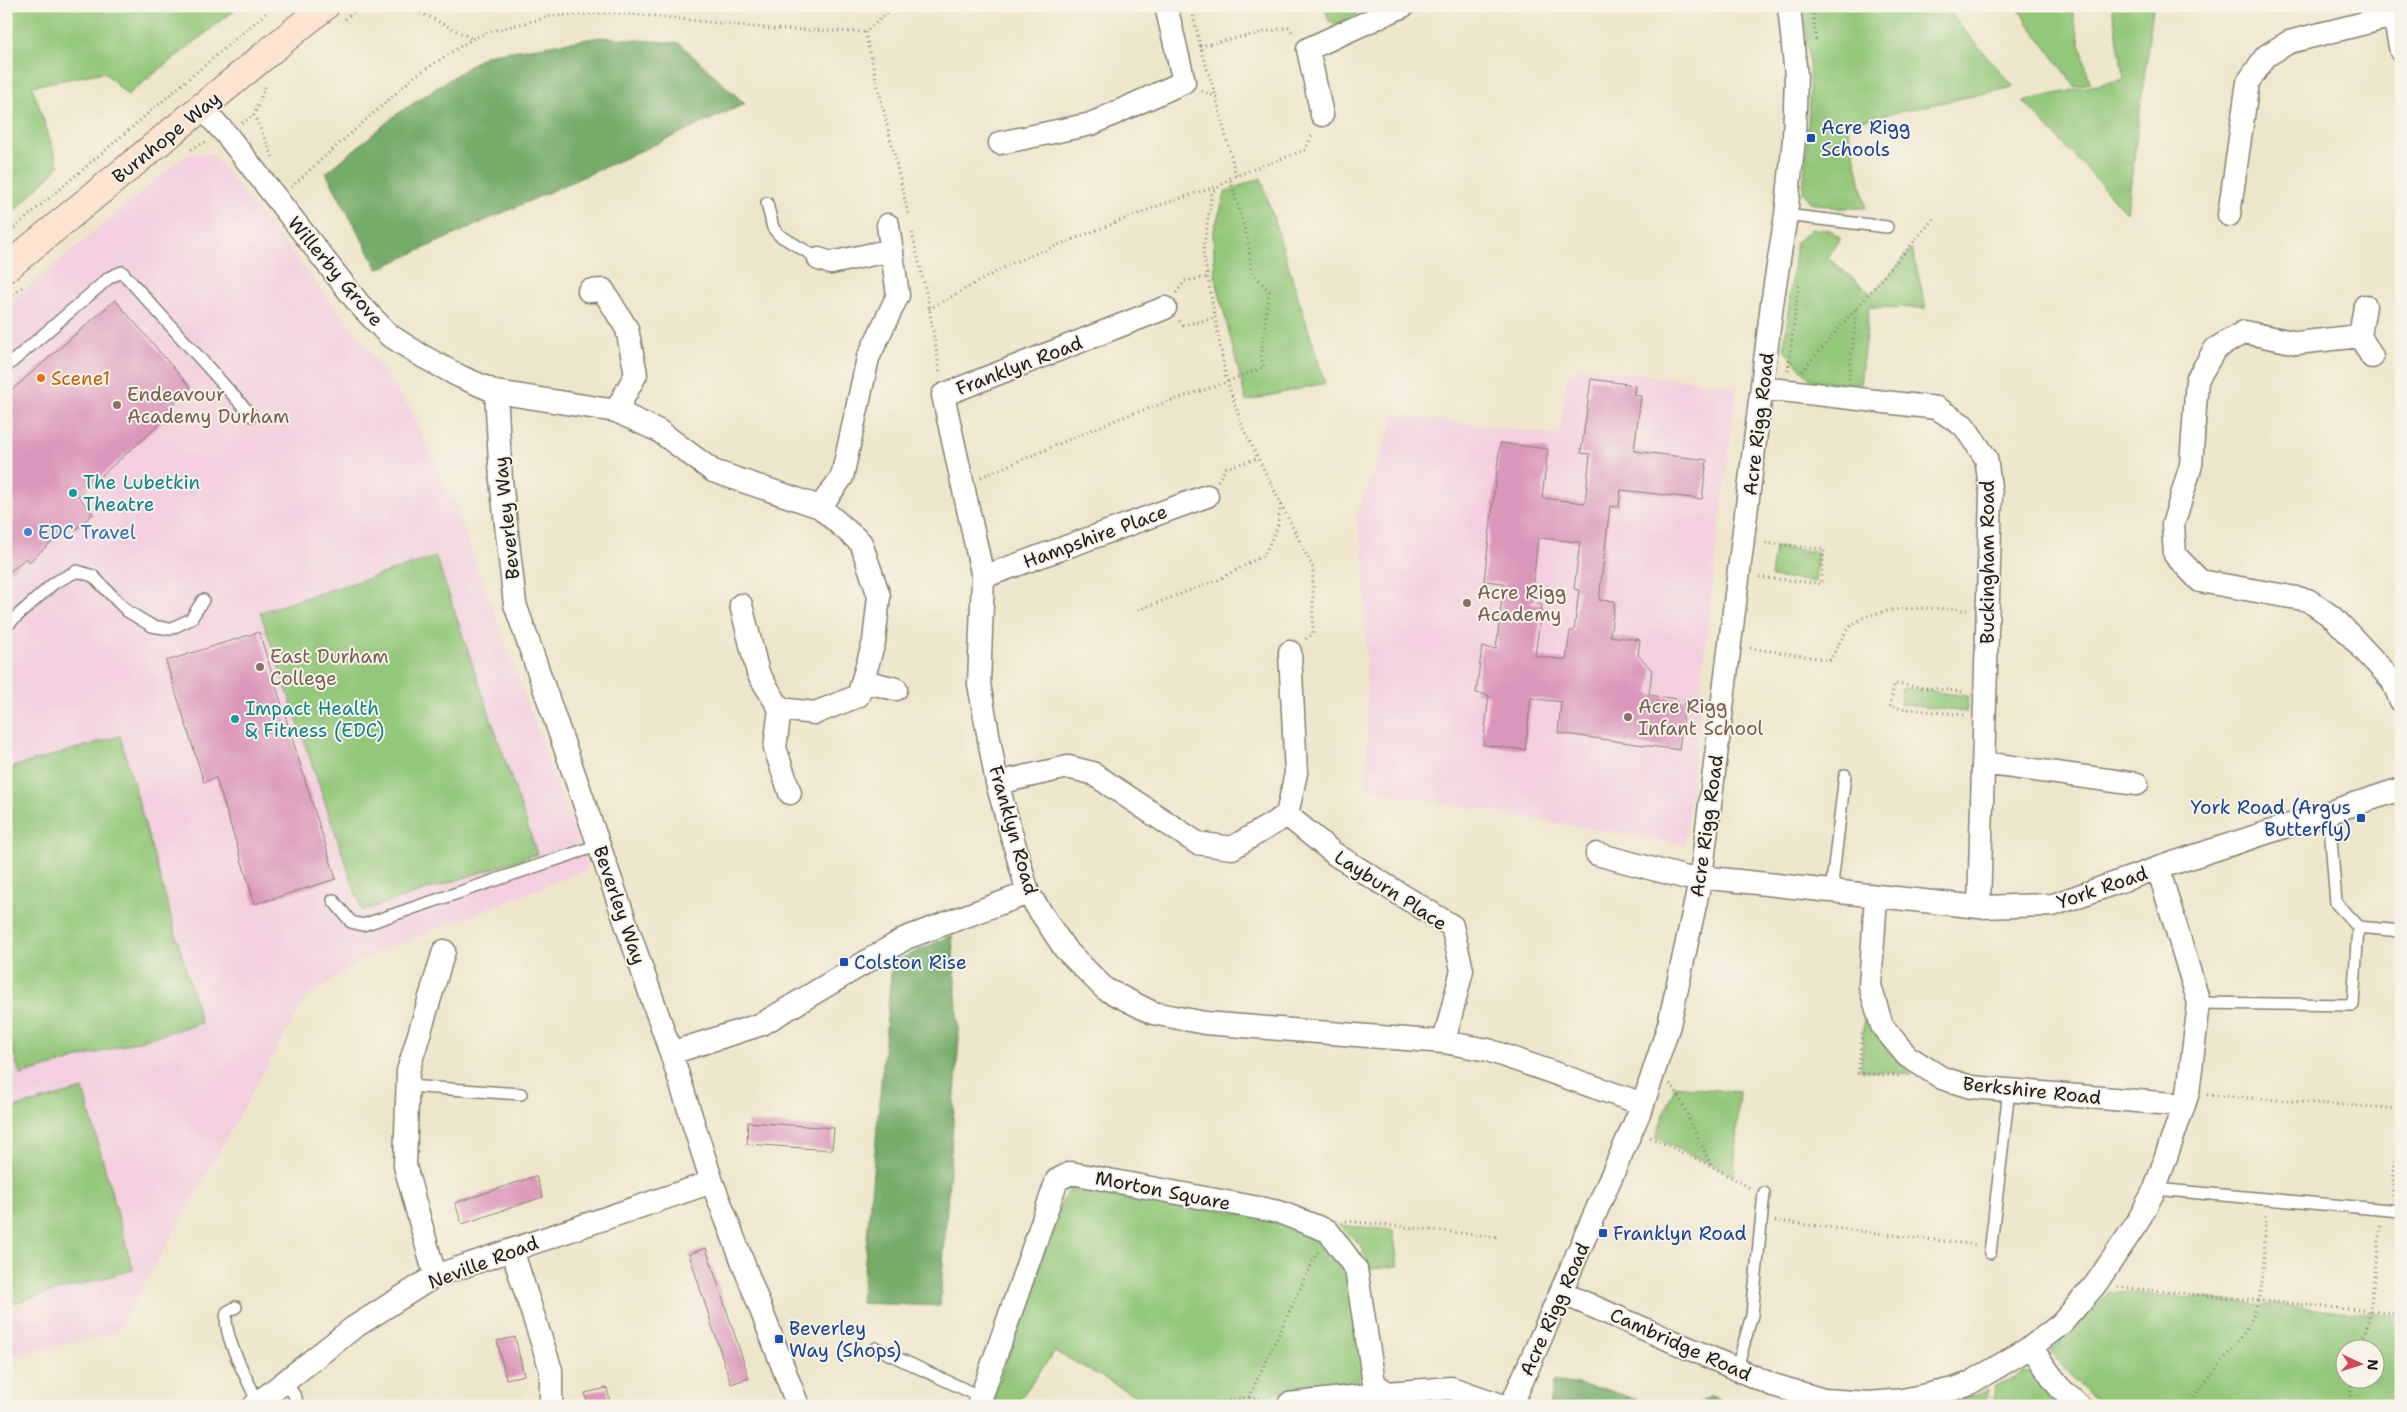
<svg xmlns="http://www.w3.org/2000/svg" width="2407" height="1412" font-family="'Shantell Sans',sans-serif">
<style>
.built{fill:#f3cfdf}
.green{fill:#93c779;stroke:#58724a;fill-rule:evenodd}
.forest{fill:#76ac69;stroke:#496442}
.building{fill:#db97bb;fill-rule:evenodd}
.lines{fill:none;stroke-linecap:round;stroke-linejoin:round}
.service-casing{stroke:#858173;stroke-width:14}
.minor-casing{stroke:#858173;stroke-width:25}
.secondary-casing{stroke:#858173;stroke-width:30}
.path{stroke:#858173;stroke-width:3;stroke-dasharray:1 4;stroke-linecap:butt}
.service{stroke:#fff;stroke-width:11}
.minor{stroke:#fff;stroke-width:22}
.secondary{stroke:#fde4d1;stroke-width:28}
.transit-dot{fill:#1a4fb4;stroke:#f7f3e8;stroke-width:2}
.food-dot{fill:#e8710a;stroke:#f7f3e8;stroke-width:2}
.education-dot{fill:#8d6e63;stroke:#f7f3e8;stroke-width:2}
.culture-dot{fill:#0f9aa8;stroke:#f7f3e8;stroke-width:2}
.shop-dot{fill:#3f7fe0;stroke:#f7f3e8;stroke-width:2}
.labels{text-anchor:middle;stroke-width:4;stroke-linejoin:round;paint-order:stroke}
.transit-label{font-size:19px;fill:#164399;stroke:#f7f3e8;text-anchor:start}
.street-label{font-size:19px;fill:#1c1c1c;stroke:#f7f3e8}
.food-label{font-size:19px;fill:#c56008;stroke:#f7f3e8;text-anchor:start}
.education-label{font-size:19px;fill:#785e54;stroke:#f7f3e8;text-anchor:start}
.culture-label{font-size:19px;fill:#0d838f;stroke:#f7f3e8;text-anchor:start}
.shop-label{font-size:19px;fill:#366cbe;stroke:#f7f3e8;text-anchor:start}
</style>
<rect width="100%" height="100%" fill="#f7f3e8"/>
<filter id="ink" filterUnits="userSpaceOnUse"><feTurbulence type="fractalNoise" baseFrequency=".02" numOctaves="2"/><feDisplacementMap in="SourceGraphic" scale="10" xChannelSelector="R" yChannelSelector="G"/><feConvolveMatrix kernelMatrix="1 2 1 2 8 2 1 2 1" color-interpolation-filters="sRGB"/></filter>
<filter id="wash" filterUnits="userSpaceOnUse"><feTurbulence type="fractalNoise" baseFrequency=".0096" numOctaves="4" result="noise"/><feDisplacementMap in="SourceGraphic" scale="20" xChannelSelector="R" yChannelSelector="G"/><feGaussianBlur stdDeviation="1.12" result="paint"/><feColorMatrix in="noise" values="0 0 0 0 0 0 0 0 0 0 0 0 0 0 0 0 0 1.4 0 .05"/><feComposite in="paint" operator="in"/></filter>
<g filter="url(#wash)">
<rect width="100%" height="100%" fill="#eee6ca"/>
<path class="built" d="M 211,153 L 360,337 L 411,410 L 453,500 L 588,869 L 362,959 L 305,999 L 117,1333 L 6,1357 L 6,305 L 186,155 Z
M 1580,367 L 1737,386 L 1709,613 L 1685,845 L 1368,790 L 1365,578 L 1363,546 L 1355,517 L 1396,415 L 1559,435 L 1567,375 Z"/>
<path class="green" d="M 6,6 L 240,6 L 127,95 L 104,72 L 32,86 L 59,166 L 6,220 Z
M 1324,6 L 1357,6 L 1356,15 C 1347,23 1341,27 1329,21 Z
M 1801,6 L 1951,6 L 1953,17 L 2014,87 L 1847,123 L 1866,208 L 1839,208 L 1810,202 L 1803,192 C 1807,134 1816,62 1801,6 Z
M 2016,6 L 2071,6 L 2090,83 L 2075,87 Z
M 2112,6 L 2153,6 L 2127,213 L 2023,101 L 2124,79 Z
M 1261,178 L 1325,383 L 1246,401 L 1215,276 L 1213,233 L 1226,191 Z
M 1812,229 L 1830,230 L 1841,238 L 1828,258 L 1872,294 L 1912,249 L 1926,308 L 1869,307 L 1860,384 L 1812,381 L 1784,349 L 1796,242 Z
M 1775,547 L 1818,552 L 1815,582 L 1771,577 Z
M 436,557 L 537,854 L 362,911 L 260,612 Z
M 1902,688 L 1968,696 L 1966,712 L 1900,704 Z
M 120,736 L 201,1023 L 20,1075 L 6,1026 L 6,769 Z
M 1864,1013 C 1876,1036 1892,1056 1912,1074 L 1861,1070 Z
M 1675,1086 L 1739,1092 L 1734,1175 L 1655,1138 Z
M 83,1089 L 133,1270 L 6,1305 L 6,1110 Z
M 1082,1185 L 1294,1223 L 1330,1244 L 1352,1272 L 1366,1373 L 1356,1383 L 1274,1392 L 1274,1406 L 1141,1406 L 1138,1397 L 1055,1351 L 1015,1406 L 990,1406 L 1063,1199 L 1069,1191 Z
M 1338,1225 L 1393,1230 L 1398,1266 L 1370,1269 L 1361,1245 Z
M 2108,1291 L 2401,1316 L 2401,1406 L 2112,1406 L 2089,1395 L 2050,1352 ZM 2344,1350 L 2374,1350 L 2374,1380 L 2344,1380 Z
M 2024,1372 L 2036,1373 L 2065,1406 L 1991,1406 L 1996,1386 Z
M 1988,1390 L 1983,1406 L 1963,1406 L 1958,1402 Z"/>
<path class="forest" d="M 601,37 L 679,43 L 745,104 L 378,269 L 326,173 L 397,114 L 486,55 Z
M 952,935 L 959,1038 L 940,1306 L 861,1303 L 892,963 Z
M 1554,1381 L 1605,1389 L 1655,1406 L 1549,1406 Z
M 1710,1396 L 1730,1403 L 1730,1406 L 1696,1406 Z"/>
<g id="blocks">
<path class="building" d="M 115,300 L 191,388 L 171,406 L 175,411 L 78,496 L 93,514 L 75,530 L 71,525 L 29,562 L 26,558 L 6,575 L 6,395 Z
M 1591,379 L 1635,385 L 1634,395 L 1641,396 L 1634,451 L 1707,460 L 1702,499 L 1621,490 L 1619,507 L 1610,506 L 1599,600 L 1615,601 L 1610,636 L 1640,640 L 1638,655 L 1652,670 L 1649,695 L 1685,700 L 1679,750 L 1558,733 L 1561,702 L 1531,698 L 1525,750 L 1483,745 L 1489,695 L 1476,693 L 1482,647 L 1496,649 L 1504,583 L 1484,581 L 1500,443 L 1548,449 L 1542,498 L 1585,503 L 1590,454 L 1581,453 ZM 1538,538 L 1580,542 L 1574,589 L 1579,590 L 1574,631 L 1570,631 L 1566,660 L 1535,656 L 1542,605 L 1531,603 Z
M 259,632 L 336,879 L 255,904 L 216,778 L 204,782 L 166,661 Z
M 748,1122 L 834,1128 L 832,1150 L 747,1144 Z
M 536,1176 L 543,1197 L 462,1224 L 455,1203 Z
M 706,1248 L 749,1378 L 731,1384 L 689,1254 Z
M 515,1337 L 524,1375 L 506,1379 L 497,1341 Z
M 607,1388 L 611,1406 L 588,1406 L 585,1393 Z"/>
</g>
</g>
<g filter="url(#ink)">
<use href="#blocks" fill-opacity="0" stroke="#858173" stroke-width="1"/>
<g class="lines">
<defs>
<path id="service" d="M 767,203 L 773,228 L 779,235 L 819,259
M 1786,215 L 1887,227
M 6,367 L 110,277 L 122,272 L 252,416
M 6,626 L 54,583 L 77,571 L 93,576 L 127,611 L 152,626 L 170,629 L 191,619 L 203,600
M 2329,813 L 2336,903 L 2358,927
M 1831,892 L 1845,775
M 333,900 L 351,922 L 363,925 L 599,845
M 2199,1003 L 2353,1005 L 2358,927 L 2401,931
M 408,1086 L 521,1094
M 2155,1189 L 2401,1211
M 1990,1253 L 2009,1090
M 236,1307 L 227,1312 C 221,1335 249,1381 258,1403
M 876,1348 L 981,1397
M 1737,1368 L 1752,1315 L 1764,1193
M 286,1382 L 296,1398 L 297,1406"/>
<path id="minor" d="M 2394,16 L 2401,51
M 202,108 L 226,134 L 359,304 L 389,335 L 422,356 L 459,376 L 496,392 L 616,411 L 659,431 L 713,471 L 820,507 L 861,543 L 879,596 L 874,642 L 858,696 L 815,713 L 780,709 L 758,673 L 741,605
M 1322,115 L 1308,49 L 1403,6
M 1000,143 L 1091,124 L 1184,82 L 1166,6
M 2229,215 L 2248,82 L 2266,56 L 2289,42 L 2401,14
M 819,259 L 831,263 L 892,250
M 589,291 L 603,290 L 627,329 L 636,374 L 616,411
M 1165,308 L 943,395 L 983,577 L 979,684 L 997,783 L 1028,893 L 1065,949 L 1105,989 L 1153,1013 L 1205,1023 L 1444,1042 L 1488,1050 L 1643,1104
M 2360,336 L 2365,306
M 2372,357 L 2360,336 L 2297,343 L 2244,332 L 2215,349 L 2197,380 L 2191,465 L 2173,525 L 2175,555 L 2200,581 L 2308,600 L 2335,619 L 2392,680 L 2401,701
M 1763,388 L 1937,408 L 1964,426 L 1986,458 L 1991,494 L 1979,907
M 496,392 L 501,480 L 515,604 L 671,1053 L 712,1182 L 798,1406
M 820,507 L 842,477 L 868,358 L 898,295 L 888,225
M 983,577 L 1207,496
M 863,681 L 896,689
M 780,709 L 775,748 L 790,793
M 1983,763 L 2137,784
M 997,783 L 1068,767 L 1092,773 L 1197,843 L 1232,848 L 1287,815 L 1296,773 L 1290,652
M 1287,815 L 1336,855 L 1452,926 L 1462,970 L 1444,1042
M 1597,854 L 1687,878 L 1701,877 L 1979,907 L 2053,905 L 2158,868 L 2401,789
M 1876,897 L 1870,986 L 1882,1026 L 1907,1056 L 1942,1078 L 1971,1087 L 2184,1105
M 671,1053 L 762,1024 L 906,938 L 1028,893
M 512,1250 L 551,1370 L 551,1406
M 435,1276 L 405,1166 L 408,1071 L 444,951
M 1562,1293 L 1773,1385 L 1824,1400 L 1869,1403 L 1903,1400 L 1954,1389 L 1970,1383 L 2031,1347 L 2061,1324 L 2095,1285 L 2137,1223 L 2155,1189 L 2188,1093 L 2199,1003 L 2158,868
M 2031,1347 L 2059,1387 L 2079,1406
M 1289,1404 L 1387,1393
M 254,1406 L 353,1328 L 435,1276 L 712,1182
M 978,1406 L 1057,1180 L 1071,1173 L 1279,1212 L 1328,1231 L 1356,1269 L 1374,1383 L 1387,1393 L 1451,1388 L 1504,1406
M 1511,1406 L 1643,1104 L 1669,1025 L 1701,877 L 1772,304 L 1786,215 L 1794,139 L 1796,76 L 1789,6"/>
<path id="secondary" d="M 6,268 L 325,6"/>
</defs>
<use href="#service" class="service-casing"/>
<use href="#minor" class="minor-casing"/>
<use href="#secondary" class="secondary-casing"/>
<path class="path" d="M 407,6 L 471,38
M 895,6 L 865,32 L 909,217
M 1191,6 L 1200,46 L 1216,97
M 1813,14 L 1816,40
M 345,19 L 360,6
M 1200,46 L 1288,27 L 1294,34
M 265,87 L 254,115 L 273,157
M 1202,91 L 1216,97 L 1236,176
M 242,123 L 254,115
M 191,149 L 206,142
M 291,187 L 415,76 L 472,39 L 488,32 L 553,16 L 613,12 L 774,29 L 865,32
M 14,228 L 274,6
M 912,233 L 928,300 L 940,374
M 1176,293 L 1185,281 L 1207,277
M 6,301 L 24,286
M 929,309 L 1012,263 L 1163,204 L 1218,186
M 1179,321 L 1183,325 L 1215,318
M 1788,371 L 1799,283
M 1802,371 L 1935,217
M 1849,379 L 1857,308
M 981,477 L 1120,418 L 1227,382 L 1264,367 L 1261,358 L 1269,291 L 1251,271 L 1248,241 L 1230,178
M 1218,481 L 1226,468 L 1259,458
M 1759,577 L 1821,584 L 1824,549 L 1763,543
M 1138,610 L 1218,580 L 1264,555 L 1277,528 L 1281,503
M 1306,639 L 1313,634 L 1313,568 L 1243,428 L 1226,378 L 1203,252 L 1212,192 L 1230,178 L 1305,150 L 1313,134
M 1750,648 L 1830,660 C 1837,648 1844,630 1856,622 C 1882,604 1937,608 1967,610
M 1964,715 L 1890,707 L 1894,684 L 1965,692
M 1862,1033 L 1858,1073 L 1899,1076
M 1670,1084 L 1675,1089 L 1711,1165
M 2207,1095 L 2401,1109
M 1650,1137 L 1711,1166 L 1752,1189
M 2392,1196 L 2400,1110
M 1346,1221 L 1498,1237
M 1775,1221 L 1977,1245
M 2118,1287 L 2401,1314
M 2359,1350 L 2369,1319 L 2381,1223
M 1249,1397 L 1270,1401
M 1194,1406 L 1249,1397 L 1318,1251
M 1987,1406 L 1990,1396
M 2190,1406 C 2205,1376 2233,1354 2249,1324 C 2267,1293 2263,1250 2266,1214
M 2349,1406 L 2352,1380"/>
<use href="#service" class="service"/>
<use href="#minor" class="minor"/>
<use href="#secondary" class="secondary"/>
</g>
</g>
<g class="transit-dot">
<rect x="1806" y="133" width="10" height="10" rx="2.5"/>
<rect x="2356" y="813" width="10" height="10" rx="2.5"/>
<rect x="839" y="957" width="10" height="10" rx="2.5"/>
<rect x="1598" y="1228" width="10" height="10" rx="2.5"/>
<rect x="774" y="1334" width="10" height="10" rx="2.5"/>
</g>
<circle class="food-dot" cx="41" cy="378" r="5"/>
<g class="education-dot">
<circle cx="117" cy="405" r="5"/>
<circle cx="1467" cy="603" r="5"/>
<circle cx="260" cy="667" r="5"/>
<circle cx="1628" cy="717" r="5"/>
</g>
<g class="culture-dot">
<circle cx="73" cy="493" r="5"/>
<circle cx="235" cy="719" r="5"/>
</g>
<circle class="shop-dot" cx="28" cy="532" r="5"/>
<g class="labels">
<g class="transit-label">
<text x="1821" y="134">Acre Rigg<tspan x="1821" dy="22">Schools</tspan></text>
<text x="2351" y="814" text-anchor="end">York Road (Argus<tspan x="2351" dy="22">Butterfly)</tspan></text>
<text x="854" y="969">Colston Rise</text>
<text x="1613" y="1240">Franklyn Road</text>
<text x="789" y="1335">Beverley<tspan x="789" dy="22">Way (Shops)</tspan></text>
</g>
<g class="street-label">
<text transform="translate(166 137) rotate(-39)" y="7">Burnhope Way</text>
<text transform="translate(336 271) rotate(50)" y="7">Willerby Grove</text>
<text transform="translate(1019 365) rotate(-21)" y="7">Franklyn Road</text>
<text transform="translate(1758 424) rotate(-83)" y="7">Acre Rigg Road</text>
<text transform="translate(506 518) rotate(-96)" y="7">Beverley Way</text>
<text transform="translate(1095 536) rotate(-20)" y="7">Hampshire Place</text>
<text transform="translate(1987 562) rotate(-90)" y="7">Buckingham Road</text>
<text transform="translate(1706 826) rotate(-82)" y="7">Acre Rigg Road</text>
<text transform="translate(1014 830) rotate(74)" y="7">Franklyn Road</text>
<text transform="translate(2102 887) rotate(-19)" y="7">York Road</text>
<text transform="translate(1391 890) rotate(33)" y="7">Layburn Place</text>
<text transform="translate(620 905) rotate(71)" y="7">Beverley Way</text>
<text transform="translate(2032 1090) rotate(6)" y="7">Berkshire Road</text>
<text transform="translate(1163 1190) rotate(11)" y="7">Morton Square</text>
<text transform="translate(483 1262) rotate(-21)" y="7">Neville Road</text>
<text transform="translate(1554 1309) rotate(-66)" y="7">Acre Rigg Road</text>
<text transform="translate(1681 1344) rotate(24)" y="7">Cambridge Road</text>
</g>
<g class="food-label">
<text x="51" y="385">Scene1</text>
</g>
<g class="education-label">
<text x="127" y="401">Endeavour<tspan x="127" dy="22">Academy Durham</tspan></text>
<text x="1477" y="599">Acre Rigg<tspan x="1477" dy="22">Academy</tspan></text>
<text x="270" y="663">East Durham<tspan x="270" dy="22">College</tspan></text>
<text x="1638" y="713">Acre Rigg<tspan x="1638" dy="22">Infant School</tspan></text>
</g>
<g class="culture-label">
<text x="83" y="489">The Lubetkin<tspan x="83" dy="22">Theatre</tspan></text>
<text x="245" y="715">Impact Health<tspan x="245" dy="22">&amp; Fitness (EDC)</tspan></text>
</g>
<g class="shop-label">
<text x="38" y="539">EDC Travel</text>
</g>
</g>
<rect width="2407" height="1412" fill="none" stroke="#f7f3e8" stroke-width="25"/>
<g transform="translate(2360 1364) rotate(94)"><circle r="24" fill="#f7f3e8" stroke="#9f9d96"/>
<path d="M0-4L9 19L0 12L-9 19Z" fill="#d1495b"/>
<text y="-8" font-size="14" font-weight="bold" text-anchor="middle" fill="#1c1c1c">N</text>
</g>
</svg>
